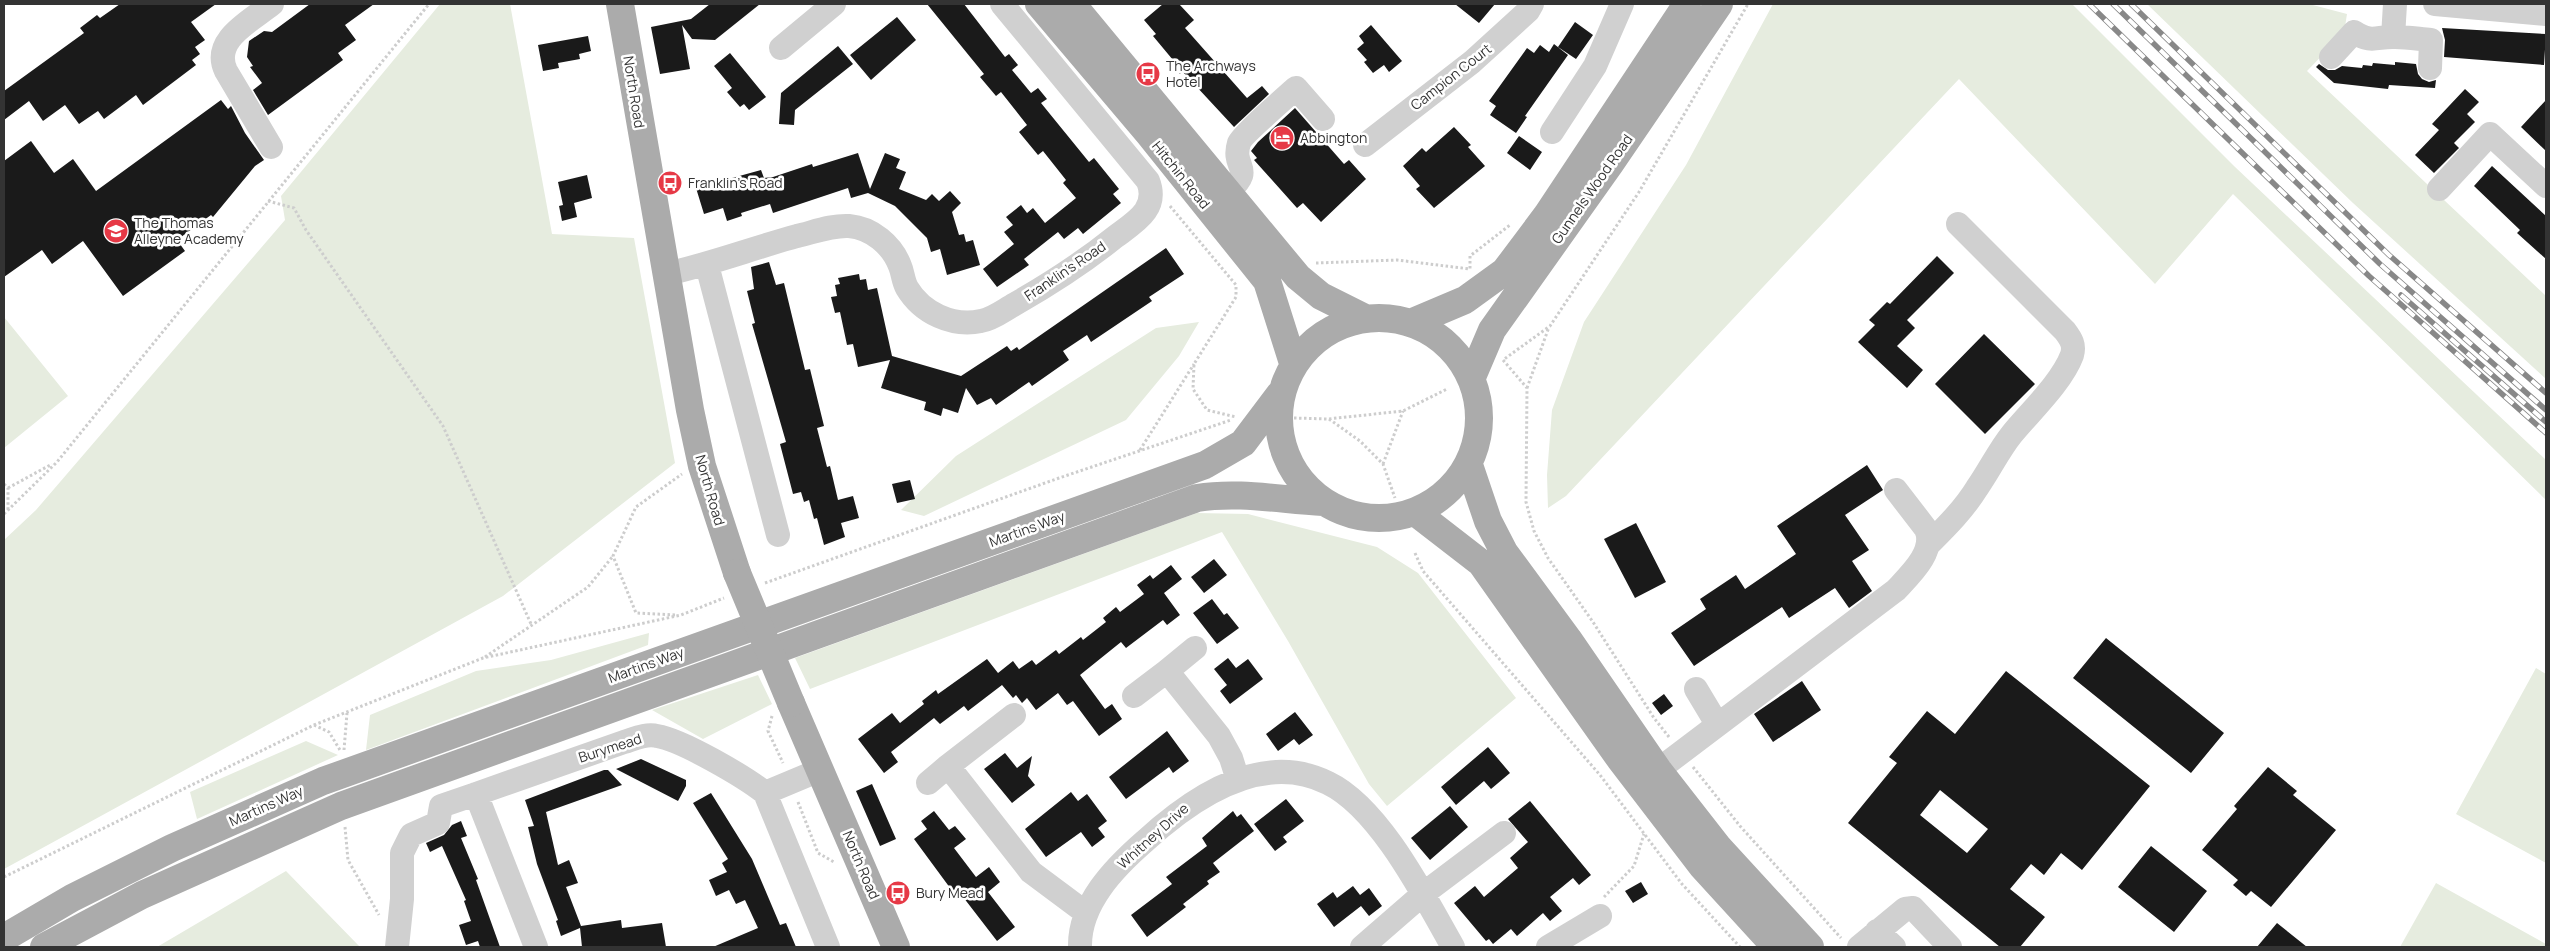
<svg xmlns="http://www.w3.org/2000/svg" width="2550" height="951" font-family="Manrope,sans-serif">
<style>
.green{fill:#e6ecdf}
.building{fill:#1a1a1a;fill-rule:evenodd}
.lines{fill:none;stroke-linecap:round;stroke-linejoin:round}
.path{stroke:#cdcdcd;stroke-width:3;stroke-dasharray:2.5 2.5;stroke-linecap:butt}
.minor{stroke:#d0d0d0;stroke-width:24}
.major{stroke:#ababab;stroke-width:28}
.rail-casing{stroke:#888;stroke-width:5.5}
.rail{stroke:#fff;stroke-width:4;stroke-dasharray:11;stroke-linecap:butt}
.major-bridge{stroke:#ababab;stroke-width:28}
.labels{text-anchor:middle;stroke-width:5;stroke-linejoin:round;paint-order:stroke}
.poi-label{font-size:14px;fill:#333;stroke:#fff;text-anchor:start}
.street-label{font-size:14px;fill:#333;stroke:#fff}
</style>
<rect width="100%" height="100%" fill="#fff"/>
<path class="green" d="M 440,4 L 510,4 L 552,234 L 634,238 L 675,463 L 503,596 L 4,869 L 4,540 L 36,510 L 285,220 L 281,196 Z
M 1773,4 L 2072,4 L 2234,166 L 2546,460 L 2546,500 L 2233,194 L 2155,284 L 1959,79 L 1566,496 L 1548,508 L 1547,475 L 1552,410 L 1584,322 L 1686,165 Z
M 2147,4 L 2309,4 L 2347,14 L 2344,33 L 2307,71 L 2546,296 L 2546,379 L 2353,203 Z
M 4,317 L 68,396 L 4,448 Z
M 1199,322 L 1179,356 L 1126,420 L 924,516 L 901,510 L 956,456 L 1156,328 Z
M 1197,513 L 1248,514 L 1377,547 L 1418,573 L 1516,698 L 1387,806 L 1369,784 L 1288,641 L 1222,532 L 810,689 L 795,658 Z
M 649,633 L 648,645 L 366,750 L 370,715 L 476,671 L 551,660 Z
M 2536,668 L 2546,674 L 2546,863 L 2456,814 Z
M 758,675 L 772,704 L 703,739 L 652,710 Z
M 306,741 L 338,755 L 197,819 L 190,792 Z
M 286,871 L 360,947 L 157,947 Z
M 2436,883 L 2546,944 L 2546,947 L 2400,947 Z"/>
<path class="building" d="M 120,4 L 216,4 L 191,22 L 205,40 L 195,47 L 200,54 L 192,60 L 196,65 L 143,105 L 136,95 L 104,119 L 98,111 L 79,124 L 65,105 L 43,121 L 29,101 L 4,120 L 4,91 L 84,33 L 80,28 L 97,15 L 100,18 Z
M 310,4 L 374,4 L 345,25 L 356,40 L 338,53 L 343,60 L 268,115 L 253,90 L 262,83 L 250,67 L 253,66 L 247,57 L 249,41 L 264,31 L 272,32 Z
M 710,4 L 760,4 L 715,40 L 692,39 L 682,25 L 690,69 L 660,74 L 651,27 L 691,19 Z
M 927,4 L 964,4 L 1005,57 L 1009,54 L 1018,65 L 1012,70 L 1031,93 L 1038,88 L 1047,99 L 1041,103 L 1089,162 L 1094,158 L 1119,189 L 1113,194 L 1121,203 L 1083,234 L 1078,228 L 1064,239 L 1058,232 L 1024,259 L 1029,265 L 997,287 L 983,269 L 1014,244 L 1004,232 L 1013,225 L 1006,217 L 1021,205 L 1027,213 L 1033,208 L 1045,223 L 1076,198 L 1063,183 L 1066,180 L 1043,151 L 1038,155 L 1019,132 L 1027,125 L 1001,92 L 996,96 L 980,77 L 984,74 Z
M 1163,4 L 1179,4 L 1194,20 L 1185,28 L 1247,98 L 1262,86 L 1269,94 L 1234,127 L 1182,71 L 1180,74 L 1170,62 L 1173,60 L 1153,36 L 1156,34 L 1144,20 Z
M 1455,4 L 1495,4 L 1479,23 Z
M 897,17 L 916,40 L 871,80 L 850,55 Z
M 1575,22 L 1593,35 L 1576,59 L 1558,47 Z
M 1371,25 L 1402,61 L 1389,72 L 1384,65 L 1373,73 L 1364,62 L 1367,60 L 1357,49 L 1364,43 L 1359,36 Z
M 2442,28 L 2546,34 L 2544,65 L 2444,57 L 2445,40 Z
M 588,36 L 591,51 L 579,54 L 580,59 L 558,63 L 559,68 L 543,71 L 538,45 Z
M 1554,44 L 1568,55 L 1525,116 L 1527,117 L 1516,133 L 1490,115 L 1496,106 L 1489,101 L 1527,48 L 1534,53 L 1540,45 L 1549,52 Z
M 838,46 L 853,64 L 795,110 L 794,125 L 779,124 L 781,93 Z
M 730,53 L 766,97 L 749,110 L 744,104 L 740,107 L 727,92 L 732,88 L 714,66 Z
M 2395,62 L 2416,64 L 2418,74 L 2422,79 L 2429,82 L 2436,80 L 2435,88 L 2389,85 L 2388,89 L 2334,83 L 2316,67 L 2319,64 L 2328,70 L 2335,70 L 2342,66 L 2362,68 L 2363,65 L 2372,66 L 2373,63 L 2395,65 Z
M 2465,89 L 2479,102 L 2467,114 L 2475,122 L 2454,143 L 2459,148 L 2434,173 L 2415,155 L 2439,130 L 2432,124 Z
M 221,100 L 228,109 L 231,106 L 245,133 L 264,160 L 255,166 L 213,217 L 211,215 L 177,240 L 185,251 L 123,296 L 83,241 L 52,264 L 42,250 L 4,277 L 4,161 L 31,141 L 54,173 L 73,159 L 96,191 Z
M 2546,100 L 2546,151 L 2521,127 Z
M 1295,108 L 1344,164 L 1349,160 L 1366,179 L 1321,222 L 1303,203 L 1297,208 L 1254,160 L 1257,158 L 1251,151 L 1258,142 Z
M 1454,127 L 1471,145 L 1468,147 L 1485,166 L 1434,208 L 1416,189 L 1420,186 L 1403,166 L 1422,148 L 1426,152 Z
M 1519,136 L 1542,152 L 1530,170 L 1507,153 Z
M 858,153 L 870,189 L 885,153 L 900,159 L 896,168 L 906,172 L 899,189 L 926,200 L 932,194 L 939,201 L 950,191 L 961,203 L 952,212 L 959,235 L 964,234 L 966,242 L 973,240 L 980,265 L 947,275 L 940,249 L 931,252 L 927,238 L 895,206 L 868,193 L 851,198 L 848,188 L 773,213 L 770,204 L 741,213 L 742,216 L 727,221 L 723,208 L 704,214 L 696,188 L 761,170 L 764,178 L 773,177 L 812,164 L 813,167 Z
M 2492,166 L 2546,216 L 2546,259 L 2517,233 L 2520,230 L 2474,186 Z
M 587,175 L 592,198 L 574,203 L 577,217 L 562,221 L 559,206 L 563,205 L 558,182 Z
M 1166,248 L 1184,274 L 1149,297 L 1152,301 L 1091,342 L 1087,335 L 1063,351 L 1069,360 L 1032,386 L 1029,382 L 996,405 L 991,398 L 977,405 L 966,388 L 958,413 L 943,408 L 941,416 L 924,410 L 926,402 L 881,388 L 890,360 L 858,367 L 853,344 L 847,345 L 840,312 L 835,313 L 831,297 L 837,296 L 835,285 L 840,284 L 838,278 L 859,274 L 860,280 L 866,279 L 868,290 L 877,288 L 892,356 L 961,376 L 1007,346 L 1011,351 L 1017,347 L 1019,350 Z
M 1937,256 L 1954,273 L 1907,320 L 1915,328 L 1897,346 L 1923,370 L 1907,388 L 1858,342 L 1875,325 L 1869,320 L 1887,302 L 1890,304 Z
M 769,262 L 776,285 L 784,283 L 805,370 L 810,369 L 824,426 L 817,428 L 827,467 L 830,466 L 838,500 L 853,496 L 859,518 L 841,523 L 845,537 L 824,545 L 817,518 L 814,519 L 809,500 L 804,502 L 801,492 L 793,494 L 780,444 L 786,442 L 752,324 L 755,323 L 747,291 L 754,289 L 751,267 Z
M 1984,334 L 2035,384 L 1985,434 L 1935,384 Z
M 1867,465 L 1883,490 L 1845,515 L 1869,550 L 1852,561 L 1872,591 L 1849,608 L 1835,588 L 1789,618 L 1782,607 L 1694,666 L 1671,633 L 1706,609 L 1700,599 L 1736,575 L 1745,589 L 1796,554 L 1777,526 Z
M 910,480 L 915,499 L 897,503 L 892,484 Z
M 1636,523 L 1666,582 L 1635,598 L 1604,539 Z
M 1214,559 L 1227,575 L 1204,593 L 1191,577 Z
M 1171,565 L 1182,579 L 1164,593 L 1180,615 L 1167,625 L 1163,620 L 1126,648 L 1121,642 L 1080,675 L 1105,709 L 1112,704 L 1122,719 L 1099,736 L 1073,701 L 1067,705 L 1058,693 L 1036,710 L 1027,698 L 1022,703 L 1016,695 L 1013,698 L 1002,685 L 968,711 L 964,706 L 940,724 L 934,718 L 891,752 L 898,762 L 884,773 L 858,739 L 892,713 L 900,723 L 924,704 L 922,701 L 936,690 L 938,694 L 987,659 L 998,673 L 1013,661 L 1019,669 L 1032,660 L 1036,665 L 1056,650 L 1059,654 L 1081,637 L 1083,640 L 1106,622 L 1103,618 L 1116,607 L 1120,612 L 1144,594 L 1137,585 L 1150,575 L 1153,579 Z
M 1212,599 L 1224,615 L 1227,613 L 1239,628 L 1217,644 L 1193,613 Z
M 2106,638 L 2224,733 L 2191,773 L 2073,678 Z
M 1228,658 L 1236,668 L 1248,659 L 1263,679 L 1230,704 L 1220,691 L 1227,685 L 1214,669 Z
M 2006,671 L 2150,786 L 2082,870 L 2061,853 L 2044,875 L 2031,864 L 2010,889 L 2045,917 L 2020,947 L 2000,947 L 1848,823 L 1897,763 L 1889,757 L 1927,711 L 1955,734 ZM 1940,790 L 1988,829 L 1967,853 L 1920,815 Z
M 1802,681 L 1821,710 L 1773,742 L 1754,714 Z
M 1664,694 L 1673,706 L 1661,715 L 1652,703 Z
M 1295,712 L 1313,735 L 1299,745 L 1294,739 L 1278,751 L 1266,734 Z
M 1167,731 L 1189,761 L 1173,773 L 1169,767 L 1126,799 L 1109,777 Z
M 1488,747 L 1510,773 L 1491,789 L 1484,781 L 1456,805 L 1441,787 Z
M 1005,753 L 1017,768 L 1032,756 L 1028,776 L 1035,785 L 1012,803 L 984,769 Z
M 641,759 L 686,780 L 686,786 L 678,801 L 616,769 Z
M 2268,767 L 2297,791 L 2293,795 L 2336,830 L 2271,907 L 2251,891 L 2246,896 L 2233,885 L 2238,880 L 2202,850 L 2237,809 L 2234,806 Z
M 604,770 L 608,770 L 622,785 L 546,812 L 558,865 L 569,860 L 578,883 L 566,887 L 581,926 L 621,920 L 622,928 L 662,923 L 666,947 L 582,947 L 580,928 L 561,936 L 556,921 L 558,920 L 537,864 L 528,827 L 534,826 L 525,800 Z
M 872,784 L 896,839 L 880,846 L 856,791 Z
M 1071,792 L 1078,801 L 1087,794 L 1107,821 L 1098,828 L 1105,837 L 1092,847 L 1081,832 L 1046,857 L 1025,829 Z
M 711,793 L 752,859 L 780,925 L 786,923 L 796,947 L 713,947 L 758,928 L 745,900 L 736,904 L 729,890 L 716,896 L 709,880 L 727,872 L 722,863 L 728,859 L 693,803 Z
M 1286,799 L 1304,821 L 1283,837 L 1287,842 L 1275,851 L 1254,824 Z
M 1530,801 L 1591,875 L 1579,885 L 1573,878 L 1550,897 L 1562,911 L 1550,921 L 1543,913 L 1517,936 L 1511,929 L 1493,944 L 1489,939 L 1486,941 L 1454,903 L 1475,886 L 1484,897 L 1518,868 L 1510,858 L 1528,842 L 1508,819 Z
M 1450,806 L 1468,827 L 1430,860 L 1411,838 Z
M 934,811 L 949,830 L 955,826 L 966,839 L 954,848 L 976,877 L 989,867 L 1000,882 L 988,892 L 1015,927 L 997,941 L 960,893 L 956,896 L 914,839 L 927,829 L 921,821 Z
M 1233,811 L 1237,817 L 1241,814 L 1254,831 L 1213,863 L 1220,872 L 1207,881 L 1209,884 L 1183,904 L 1186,907 L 1147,937 L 1131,915 L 1172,884 L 1166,877 L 1207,846 L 1202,838 Z
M 461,821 L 467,836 L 461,838 L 478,879 L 476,880 L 500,947 L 480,947 L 478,941 L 466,945 L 459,925 L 471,921 L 464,901 L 466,900 L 442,846 L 430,852 L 426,843 L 444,835 L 452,825 Z
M 2151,846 L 2207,891 L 2174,932 L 2118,887 Z
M 1641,882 L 1648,894 L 1633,903 L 1625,891 Z
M 1353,886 L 1360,895 L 1369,888 L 1382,906 L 1369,916 L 1361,906 L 1334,927 L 1317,904 L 1333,892 L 1337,898 Z
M 2277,923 L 2307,947 L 2257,947 Z"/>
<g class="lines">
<path class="path" d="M 268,201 L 294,208 L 306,230 L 443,426 L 531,624
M 1170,206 L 1236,285 L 1236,297 L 1194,364 L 1193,389 L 1207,410 L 1236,417
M 1316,263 L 1397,260 L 1470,269 L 1470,256 L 1510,225
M 1527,388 L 1549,327
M 1294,418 L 1328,419 L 1403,411 L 1447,389
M 1329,419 L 1360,441 L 1383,464 L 1395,498
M 1140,450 L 1194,364
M 1383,464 L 1403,411
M 4,484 L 8,488 L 8,511
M 8,488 L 52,464
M 4,514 L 57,462 L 429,4
M 1415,553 L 1423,571 L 1600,775 L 1682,884 L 1740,947
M 765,583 L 1059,478 L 1231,420
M 675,615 L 636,613 L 613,556 L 636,507 L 682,474
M 485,657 L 588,587 L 613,556
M 772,716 L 768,731 L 783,763
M 314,725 L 329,732 L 340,750
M 1669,737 L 1654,718 L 1593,622 L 1548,558 L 1534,531 L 1526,502 L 1527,388 L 1503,360 L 1550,326 L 1639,192 L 1748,4
M 344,750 L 347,713
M 1693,767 L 1740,826 L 1841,938
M 798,802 L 818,853 L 834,862
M 345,827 L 348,860 L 379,915
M 4,877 L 314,725 L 483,658 L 681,615 L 724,598
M 1604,897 L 1634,866 L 1644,834"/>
<path class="minor" d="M 2435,4 L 2546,14
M 2393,37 L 2395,4
M 781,48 L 834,4
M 2331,57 L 2354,32 C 2372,44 2377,36 2395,37 C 2407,37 2419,39 2431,40 L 2430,68
M 1552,132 L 1595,66 L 1622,4
M 1365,145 L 1472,62 L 1528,11 L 1532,4
M 271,147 L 226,71 C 211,40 251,21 272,4
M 2439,189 L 2490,134 L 2546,186
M 1228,192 C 1256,167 1231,169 1239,143 C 1242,135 1286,97 1296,88 L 1323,119
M 707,265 L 778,535
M 666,274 C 711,264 753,248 797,236 C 814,232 832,225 849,226 C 872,228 892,245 900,266 C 903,273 903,281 907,288 C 922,313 952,327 981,321 C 993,319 1004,310 1015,304 C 1050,284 1084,262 1115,237 C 1135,222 1159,209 1148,181 L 1002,4
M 1930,543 C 1947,526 1964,509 1977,488 C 1989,471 1999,450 2012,434 C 2030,412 2062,382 2072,355 C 2075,345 2071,339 2065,331 L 1958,224
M 1167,671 L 1195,648
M 1696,689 L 1717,724
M 1134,696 L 1167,671 L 1219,736 L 1231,758 L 1238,780
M 1014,715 L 948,766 L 1031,872 L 1086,913
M 820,770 L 765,793 L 828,947
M 1658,770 L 1896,590 C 1910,575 1936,551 1926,529 L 1896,490
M 928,783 L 948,766
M 1877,931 L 1894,947
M 397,947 L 402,899 L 402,853 L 411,835 L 438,823 L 441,806 L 476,794
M 536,947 L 476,794 L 624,742 C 634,739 646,733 657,736 C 682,740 745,777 765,793
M 1080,947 C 1079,904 1114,868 1145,841 C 1192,798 1262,750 1328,783 C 1380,808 1425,898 1453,947
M 1362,947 L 1423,894 L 1504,833
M 1548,947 L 1600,916
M 1859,947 L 1905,909 L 1913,908 L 1950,947"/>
<path class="major" d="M 620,4 L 690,410 L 702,466 L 737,573
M 1039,4 L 1149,134 L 1267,281 L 1293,363
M 1072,4 L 1298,277 L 1321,296 L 1363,317
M1279 418a100 100 0 1 1 200 0a100 100 0 1 1-200 0Z
M 1413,322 L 1465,300 L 1505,271 L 1547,215 L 1687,4
M 1472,377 L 1492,330 L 1610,164 L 1719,4
M 1469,465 L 1488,521 L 1504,552 L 1568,639 L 1658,770 L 1719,848 L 1810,947
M 1415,512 L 1481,563 L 1620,759 L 1702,866 L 1776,947
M 791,703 L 896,947
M 4,938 L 72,898 L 172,848 L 323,781 L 1205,465 L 1243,443 L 1280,394
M 44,947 L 142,895 L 341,806 L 1197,498 C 1239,491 1281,500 1323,502"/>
<defs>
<path id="rail" d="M 2089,4 L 2369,276 L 2546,433
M 2113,4 L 2380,264 L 2546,410
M 2131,4 L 2389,255 L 2546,393
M 2401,295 L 2546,422"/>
</defs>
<use href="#rail" class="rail-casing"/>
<use href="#rail" class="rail"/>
<path class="major-bridge" d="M 737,573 L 791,703"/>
</g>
<defs>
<symbol id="bus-disc" viewBox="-11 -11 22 22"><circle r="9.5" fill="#e63946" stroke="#fff"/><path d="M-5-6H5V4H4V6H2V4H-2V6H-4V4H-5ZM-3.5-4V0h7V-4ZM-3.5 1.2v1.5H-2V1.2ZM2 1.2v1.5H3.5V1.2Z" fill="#fff"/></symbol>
<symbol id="hotel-disc" viewBox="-11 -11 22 22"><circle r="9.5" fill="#e63946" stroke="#fff"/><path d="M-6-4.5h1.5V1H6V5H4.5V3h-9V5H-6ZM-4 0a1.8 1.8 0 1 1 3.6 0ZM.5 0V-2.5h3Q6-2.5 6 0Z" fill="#fff"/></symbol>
<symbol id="school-disc" viewBox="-11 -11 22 22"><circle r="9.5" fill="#e63946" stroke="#fff"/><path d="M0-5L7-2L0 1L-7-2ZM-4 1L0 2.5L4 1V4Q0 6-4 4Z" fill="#fff"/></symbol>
</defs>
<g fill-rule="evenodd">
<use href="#bus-disc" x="1134" y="60" width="28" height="28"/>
<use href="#hotel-disc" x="1268" y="124" width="28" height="28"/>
<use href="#bus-disc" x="656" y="169" width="28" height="28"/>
<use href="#school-disc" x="102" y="217" width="28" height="28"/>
<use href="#bus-disc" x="884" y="879" width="28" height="28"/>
</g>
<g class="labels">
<g class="poi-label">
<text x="1166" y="71">The Archways<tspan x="1166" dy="16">Hotel</tspan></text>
<text x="1300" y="143">Abbington</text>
<text x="688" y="188">Franklin's Road</text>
<text x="134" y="228">The Thomas<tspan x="134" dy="16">Alleyne Academy</tspan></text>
<text x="916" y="898">Bury Mead</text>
</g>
<g class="street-label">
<text transform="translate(1451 77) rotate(-38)" y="5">Campion Court</text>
<text transform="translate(634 92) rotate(81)" y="5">North Road</text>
<text transform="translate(1181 175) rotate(51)" y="5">Hitchin Road</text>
<text transform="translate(1592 189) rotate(-55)" y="5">Gunnels Wood Road</text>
<text transform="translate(1065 271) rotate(-34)" y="5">Franklin's Road</text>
<text transform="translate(710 490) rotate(74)" y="5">North Road</text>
<text transform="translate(1027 529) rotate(-20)" y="5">Martins Way</text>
<text transform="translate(646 665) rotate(-20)" y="5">Martins Way</text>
<text transform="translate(610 748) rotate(-18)" y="5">Burymead</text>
<text transform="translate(266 806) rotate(-24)" y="5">Martins Way</text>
<text transform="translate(1153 836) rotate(-42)" y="5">Whitney Drive</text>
<text transform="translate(861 865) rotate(67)" y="5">North Road</text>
</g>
</g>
<rect width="2550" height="951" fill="none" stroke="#333333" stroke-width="10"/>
</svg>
